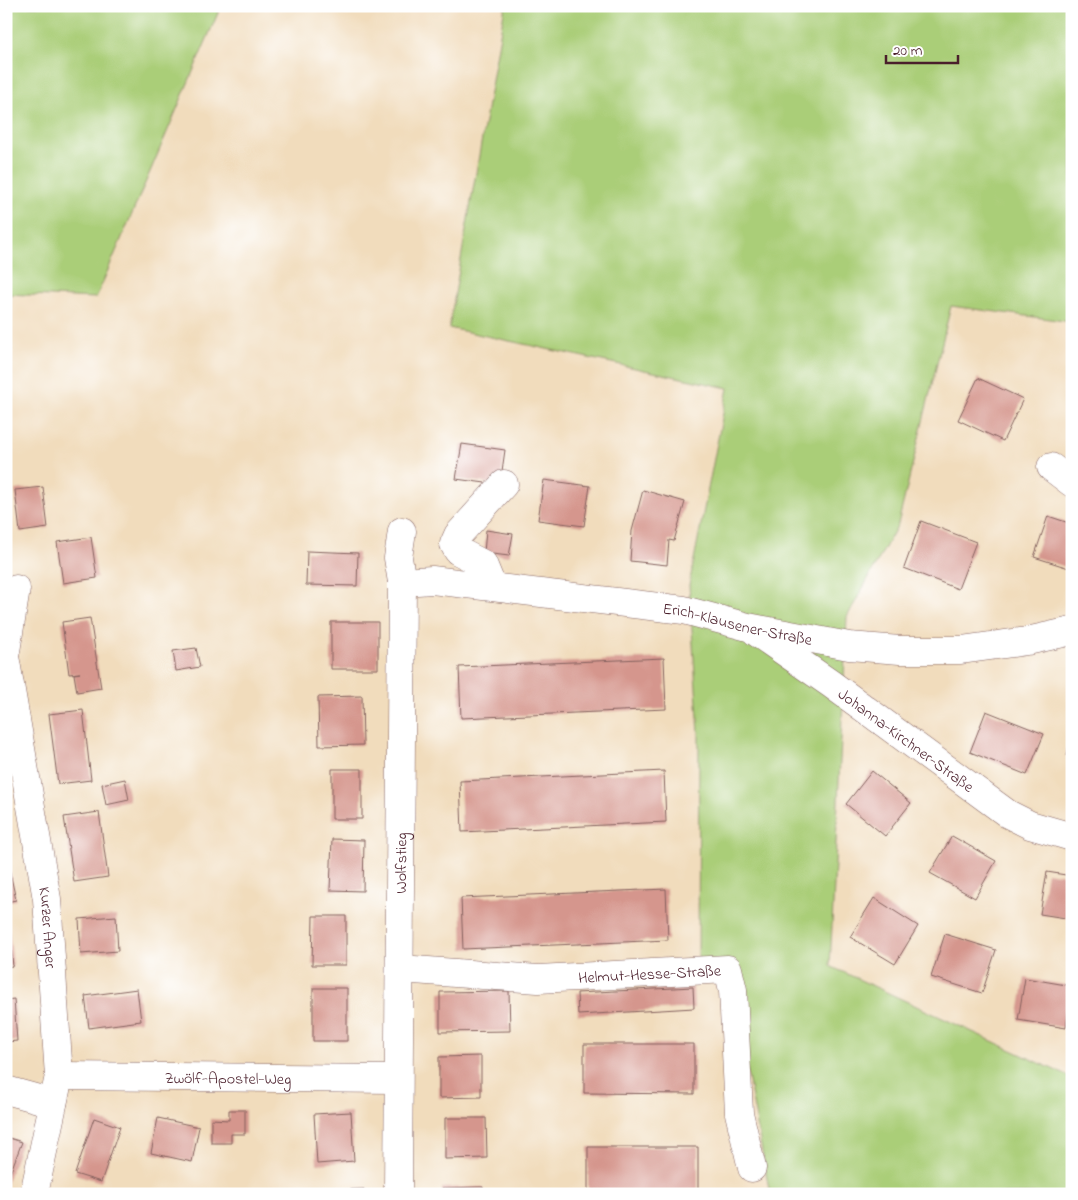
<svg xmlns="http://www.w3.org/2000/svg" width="1078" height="1200" font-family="'Indie Flower',sans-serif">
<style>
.green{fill:#aace78;stroke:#7a7652}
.building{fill:#d5968d}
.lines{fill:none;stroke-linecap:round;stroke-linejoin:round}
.minor-casing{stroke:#84615e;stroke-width:29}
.minor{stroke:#fff;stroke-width:28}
.labels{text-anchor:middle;stroke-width:5;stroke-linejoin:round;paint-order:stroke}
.street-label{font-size:16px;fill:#4a1f2b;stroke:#fff}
</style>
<rect width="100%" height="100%" fill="#fff"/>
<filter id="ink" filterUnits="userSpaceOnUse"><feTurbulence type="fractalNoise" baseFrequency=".02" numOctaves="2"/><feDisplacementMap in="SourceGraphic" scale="10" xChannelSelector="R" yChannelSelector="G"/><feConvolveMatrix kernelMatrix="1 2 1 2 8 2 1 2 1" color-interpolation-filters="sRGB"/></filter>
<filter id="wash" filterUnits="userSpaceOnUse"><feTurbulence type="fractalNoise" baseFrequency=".0096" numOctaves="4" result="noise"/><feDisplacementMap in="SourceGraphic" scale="20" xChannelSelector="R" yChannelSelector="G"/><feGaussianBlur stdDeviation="1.12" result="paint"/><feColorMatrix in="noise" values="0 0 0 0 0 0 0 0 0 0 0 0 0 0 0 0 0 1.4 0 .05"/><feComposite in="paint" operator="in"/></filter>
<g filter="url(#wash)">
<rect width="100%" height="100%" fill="#f1dcbc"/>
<path class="green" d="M 6,6 L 221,6 L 96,298 L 6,294 Z
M 505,6 L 1072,6 L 1072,322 L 951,306 L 898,524 L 847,617 L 830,966 L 1072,1078 L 1072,1194 L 770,1194 L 728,970 L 698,972 L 699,733 L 689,585 L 728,388 L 449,328 Z"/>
<g id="blocks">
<path class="building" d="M 978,378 L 1023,399 L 1003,441 L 958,420 Z
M 462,444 L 505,450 L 500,485 L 456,479 Z
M 544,480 L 590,486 L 584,526 L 538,520 Z
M 43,487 L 48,528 L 20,532 L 15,490 Z
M 643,490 L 685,502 L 674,541 L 669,540 L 667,565 L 630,561 L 632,531 Z
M 1048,516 L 1072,524 L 1072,569 L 1034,557 Z
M 921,521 L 976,542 L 958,589 L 904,568 Z
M 486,530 L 513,534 L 509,556 L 484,553 Z
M 91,537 L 97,578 L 63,583 L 57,542 Z
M 307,551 L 358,553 L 357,586 L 306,585 Z
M 90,618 L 101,688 L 77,692 L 74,674 L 80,673 L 69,674 L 62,622 Z
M 331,622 L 378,622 L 378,669 L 331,669 Z
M 196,648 L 200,667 L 176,671 L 173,651 Z
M 664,658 L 666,709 L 461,718 L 459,667 Z
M 362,696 L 363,745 L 319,746 L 318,697 Z
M 83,710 L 91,780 L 58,784 L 49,714 Z
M 986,711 L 1044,734 L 1027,775 L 970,752 Z
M 1071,732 L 1072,732 L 1072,757 L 1067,756 Z
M 332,769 L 362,769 L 362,819 L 332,819 Z
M 664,771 L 666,822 L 462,832 L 460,781 Z
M 872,771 L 911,803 L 885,836 L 846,804 Z
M 125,779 L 129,800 L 106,805 L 102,784 Z
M 99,812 L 108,877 L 74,882 L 64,817 Z
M 952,836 L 996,861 L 975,898 L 930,873 Z
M 332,839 L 364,840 L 363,891 L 330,890 Z
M 6,854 L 16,900 L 6,902 Z
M 1047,872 L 1072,876 L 1072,919 L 1040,914 Z
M 666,889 L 668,940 L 463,949 L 461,898 Z
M 874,898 L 918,926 L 895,964 L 850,937 Z
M 116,916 L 118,951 L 81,954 L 79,919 Z
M 313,916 L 346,916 L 346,965 L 312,965 Z
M 6,931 L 9,931 L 13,966 L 6,967 Z
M 945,934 L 996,950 L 982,993 L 931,977 Z
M 1025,978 L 1072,986 L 1066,1028 L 1018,1020 Z
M 693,987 L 694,1008 L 578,1015 L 577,993 Z
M 313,988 L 347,988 L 347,1041 L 313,1041 Z
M 137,989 L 141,1021 L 89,1028 L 85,996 Z
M 509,991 L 510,1031 L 440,1032 L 440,992 Z
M 14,999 L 17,1041 L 6,1042 L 6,1000 Z
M 584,1044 L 694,1044 L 694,1094 L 584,1093 Z
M 481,1056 L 481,1097 L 439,1098 L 439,1057 Z
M 229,1110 L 245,1110 L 245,1134 L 231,1134 L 231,1143 L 211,1143 L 211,1119 L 229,1120 Z
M 351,1112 L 354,1161 L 317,1164 L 314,1114 Z
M 94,1118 L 120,1127 L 101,1182 L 75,1174 Z
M 158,1118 L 199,1127 L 192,1162 L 151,1153 Z
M 445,1118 L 486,1118 L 487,1158 L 445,1159 Z
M 6,1137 L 22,1142 L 6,1184 Z
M 588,1147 L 698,1147 L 698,1194 L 588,1194 Z
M 483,1187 L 483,1194 L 442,1194 L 442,1188 Z
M 364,1189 L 364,1194 L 330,1194 L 330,1190 Z"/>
</g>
</g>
<g filter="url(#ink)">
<use href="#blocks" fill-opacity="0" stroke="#84615e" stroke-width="1"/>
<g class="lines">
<defs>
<g id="minor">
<path d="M 1051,467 L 1072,483"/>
<path id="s1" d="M 402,582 L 432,580 L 684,610 L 748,627 L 849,646 L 900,650 L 961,650 L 1027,641 L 1072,631"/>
<path d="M 492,586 L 483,564 L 458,551 L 454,544 L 458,535 L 504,484"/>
<path id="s2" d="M 756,632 L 831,684 L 1008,814 L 1030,825 L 1072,837"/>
<path d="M 6,651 L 16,589"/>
<path id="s3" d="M 6,662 L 47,899 L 59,1076 L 34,1194"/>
<path id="s4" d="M 400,969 L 538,979 L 728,969 L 733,990 L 739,1113 L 752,1168"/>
<path id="s5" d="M 59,1076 L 397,1079"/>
<path d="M 6,1090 L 53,1103"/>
<path id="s6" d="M 398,1194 L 402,582 L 398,558 L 402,531"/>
</g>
</defs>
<use href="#minor" class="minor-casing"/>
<use href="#minor" class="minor"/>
</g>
</g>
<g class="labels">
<g class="street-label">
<text dy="6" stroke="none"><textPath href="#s1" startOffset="339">Erich-Klausener-Straße</textPath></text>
<text dy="6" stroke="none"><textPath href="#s2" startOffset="185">Johanna-Kirchner-Straße</textPath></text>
<text dy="6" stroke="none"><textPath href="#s6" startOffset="331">Wolfstieg</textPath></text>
<text dy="6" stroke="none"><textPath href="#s3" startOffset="269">Kurzer Anger</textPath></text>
<text dy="6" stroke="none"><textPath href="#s4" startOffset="250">Helmut-Hesse-Straße</textPath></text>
<text dy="6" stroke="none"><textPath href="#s5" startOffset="169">Zwölf-Apostel-Weg</textPath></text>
</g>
</g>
<rect width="1078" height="1200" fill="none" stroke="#fff" stroke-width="25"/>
<path d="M886 55v8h72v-8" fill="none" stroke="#4a1f2b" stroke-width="2.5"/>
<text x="893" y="55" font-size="15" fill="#4a1f2b" stroke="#ffffff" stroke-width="4" paint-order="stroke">20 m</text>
</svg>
